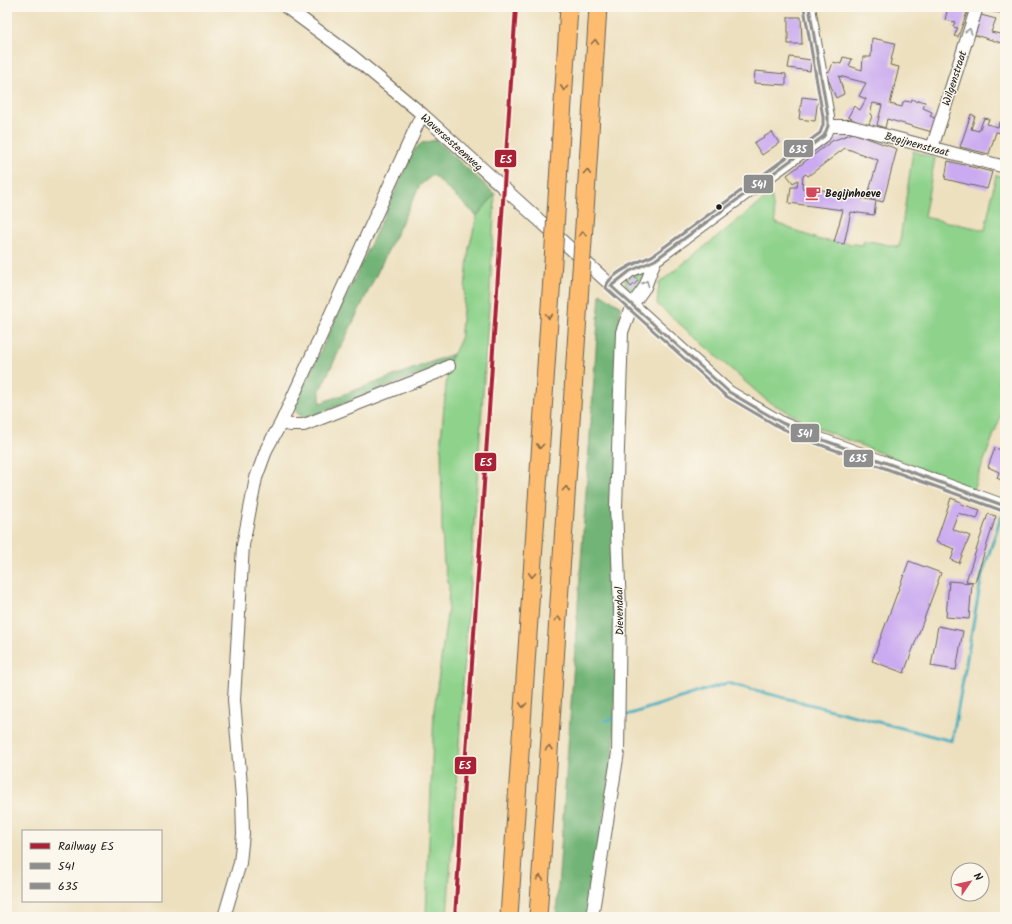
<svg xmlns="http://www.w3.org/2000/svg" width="1012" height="924" font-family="Kalam,sans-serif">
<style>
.green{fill:#8ed28b;stroke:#557754}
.forest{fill:#72b477;stroke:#47684a}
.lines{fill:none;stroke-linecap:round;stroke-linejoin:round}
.stream{stroke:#3dabbc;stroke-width:3}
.building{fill:#caaaf0}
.minor-casing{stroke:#656155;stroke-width:14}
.highway-casing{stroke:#656155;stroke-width:19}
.minor{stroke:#fff;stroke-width:12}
.highway{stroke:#fdbc70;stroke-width:17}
.highway-bridge-casing{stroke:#656155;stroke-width:19;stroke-linecap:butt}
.highway-bridge{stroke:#fdbc70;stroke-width:17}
.bus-1-casing{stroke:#fbf7ec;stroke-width:6}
.bus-2-casing{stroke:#fbf7ec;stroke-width:6}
.bus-1{stroke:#8e8e8e;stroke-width:3}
.bus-2{stroke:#8e8e8e;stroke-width:3}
.rail-1-casing{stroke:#fbf7ec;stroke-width:7}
.rail-1{stroke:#aa2135;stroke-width:4}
.oneway{stroke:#999}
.oneway2{stroke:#8c6c46}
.bus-dot{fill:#1c1c1c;stroke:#fbf7ec;stroke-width:1.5}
.labels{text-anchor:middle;stroke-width:3;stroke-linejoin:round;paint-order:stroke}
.street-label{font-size:11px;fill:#1c1c1c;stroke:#fbf7ec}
.poi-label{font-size:11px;font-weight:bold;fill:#1c1c1c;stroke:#fbf7ec;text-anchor:start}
.line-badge{stroke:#fbf7ec;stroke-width:1.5}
.badge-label{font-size:11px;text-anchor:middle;font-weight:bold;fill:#fff}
</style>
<rect width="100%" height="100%" fill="#fbf7ec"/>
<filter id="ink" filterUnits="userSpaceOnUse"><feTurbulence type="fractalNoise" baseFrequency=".025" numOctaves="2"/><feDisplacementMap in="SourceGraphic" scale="8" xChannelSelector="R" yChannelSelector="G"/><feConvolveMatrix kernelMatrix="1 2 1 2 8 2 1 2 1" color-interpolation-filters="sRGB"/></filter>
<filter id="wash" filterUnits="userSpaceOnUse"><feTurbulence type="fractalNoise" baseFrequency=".012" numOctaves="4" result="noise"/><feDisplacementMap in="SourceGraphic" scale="16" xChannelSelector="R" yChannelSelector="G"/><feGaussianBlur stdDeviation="0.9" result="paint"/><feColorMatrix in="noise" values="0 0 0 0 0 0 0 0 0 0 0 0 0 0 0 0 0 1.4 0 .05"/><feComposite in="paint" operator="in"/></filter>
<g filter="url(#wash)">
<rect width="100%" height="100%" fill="#ede0bf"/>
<path class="green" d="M 913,151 L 935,158 L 924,217 L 985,230 L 996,175 L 1005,177 L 1005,405 L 973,490 L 815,427 L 766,400 L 657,304 L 659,283 L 771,194 L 776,223 L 820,240 L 863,245 L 864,240 L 899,247 Z
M 495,194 L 490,292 L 447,917 L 426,917 L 434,710 L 448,608 L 449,585 L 444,565 L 442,532 L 441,438 L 447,375 L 449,363 L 460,341 L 469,248 L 477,216 Z
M 642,272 L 643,275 L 642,282 L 634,289 L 627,288 L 625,279 Z"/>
<path class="forest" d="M 436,140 L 495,194 L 477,216 L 433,175 L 420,185 L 320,390 L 320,403 L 453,354 L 449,363 L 304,419 L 296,412 L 295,406 L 415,149 L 422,143 Z
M 600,293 L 620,306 L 614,745 L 589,917 L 556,917 Z"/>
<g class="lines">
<path class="stream" d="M 624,716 L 727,683 L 952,741 L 982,575 L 1001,517
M 605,721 L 615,718"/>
</g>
<g id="blocks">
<path class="building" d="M 948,7 L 969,7 L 958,37 L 954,36 L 958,28 L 953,27 L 955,22 L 945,20 Z
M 987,7 L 1002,7 L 1001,13 L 987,11 Z
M 981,15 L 996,19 L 991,32 L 1005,35 L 1005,44 L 975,35 Z
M 788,17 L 801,17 L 802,44 L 788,44 Z
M 872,38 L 895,43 L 890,65 L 899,67 L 890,104 L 902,107 L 903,102 L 905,101 L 911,102 L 912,99 L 917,102 L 918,100 L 925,102 L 923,108 L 932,112 L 930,116 L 937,119 L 932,132 L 887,119 L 885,128 L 877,125 L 882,105 L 873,103 L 870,114 L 872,116 L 868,127 L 848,117 L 854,106 L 860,110 L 866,99 L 859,96 L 866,83 L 839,76 L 844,94 L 836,98 L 825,72 L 830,71 L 833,62 L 841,64 L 843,57 L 852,59 L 849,66 L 862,70 L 863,57 L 871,57 Z
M 790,57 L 811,60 L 810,71 L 788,68 Z
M 755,71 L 786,74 L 786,85 L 754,83 Z
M 802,97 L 818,99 L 815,121 L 799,119 Z
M 971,114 L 975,116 L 971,129 L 979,131 L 984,118 L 989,119 L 987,124 L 998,127 L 999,122 L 1005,124 L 1003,133 L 996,132 L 989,154 L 960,147 Z
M 772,132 L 779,143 L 762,155 L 754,143 Z
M 853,133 L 897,149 L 883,202 L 867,198 L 878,160 L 845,148 L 808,176 L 806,174 L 803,176 L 802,188 L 861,194 L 860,198 L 876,201 L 874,215 L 851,212 L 844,244 L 834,242 L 843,210 L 789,203 L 791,187 L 797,187 L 798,180 L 793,183 L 787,175 L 832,141 Z
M 948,161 L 992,172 L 987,189 L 945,179 Z
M 634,276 L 638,281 L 631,287 L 627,282 Z
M 995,448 L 1005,451 L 1005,482 L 997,478 L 999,472 L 988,467 Z
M 951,498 L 961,502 L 961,504 L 980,510 L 977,519 L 958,513 L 952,529 L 970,536 L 959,563 L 951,560 L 955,549 L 936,542 Z
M 988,514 L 996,516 L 975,582 L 966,581 Z
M 909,561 L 941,573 L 904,673 L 872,661 Z
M 949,581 L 972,583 L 969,619 L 946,617 Z
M 938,626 L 963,631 L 956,670 L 931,666 Z"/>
</g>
</g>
<g filter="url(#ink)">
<use href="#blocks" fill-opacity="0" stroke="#656155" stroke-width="1"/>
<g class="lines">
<defs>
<path id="minor" d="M 286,7 L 351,55 L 422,114 L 729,392 L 782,423 L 812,436 L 1005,506
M 828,126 L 850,126 L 1005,167
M 932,148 L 977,7
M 611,286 L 630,271 L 655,260 L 824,136 L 828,126 L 828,117 L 809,7
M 281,423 L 291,425 L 304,425 L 436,373 L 449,366
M 224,917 L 240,863 L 243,834 L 242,798 L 234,700 L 243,545 L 256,478 L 267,448 L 281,423 L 422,114
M 592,917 L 618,752 L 620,609 L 616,507 L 622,332 L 632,305 L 645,287 L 655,260"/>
<path id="highway" d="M 558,182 L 569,7
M 585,211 L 598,7
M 509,917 L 552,277
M 538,917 L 579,301"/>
</defs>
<use href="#minor" class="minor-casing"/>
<use href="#highway" class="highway-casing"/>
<use href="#minor" class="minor"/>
<use href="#highway" class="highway"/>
<defs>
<path id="highway-bridge" d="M 552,277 L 558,182
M 579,301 L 585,211"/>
</defs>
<use href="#highway-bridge" class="highway-bridge-casing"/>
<use href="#highway-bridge" class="highway-bridge"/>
<defs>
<path id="bus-1" d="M 809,7 L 828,117 L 828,126 L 824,136 L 655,260 L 630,271 L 611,286 L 729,392 L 782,423 L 812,436 L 1005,506"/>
<path id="bus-2" d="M 804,8 L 823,117 L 823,125 L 820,133 L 652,256 C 642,260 606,275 606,288 L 726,396 L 779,427 L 810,441 L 1003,511"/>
</defs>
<use href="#bus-1" class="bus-1-casing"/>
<use href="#bus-2" class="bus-2-casing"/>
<use href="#bus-1" class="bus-1"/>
<use href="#bus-2" class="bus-2"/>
<defs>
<path id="rail-1" d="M 455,917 L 516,7"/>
</defs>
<use href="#rail-1" class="rail-1-casing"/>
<use href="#rail-1" class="rail-1"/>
</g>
<defs><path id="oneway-chevron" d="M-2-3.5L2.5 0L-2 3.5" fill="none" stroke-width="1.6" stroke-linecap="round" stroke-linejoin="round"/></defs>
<g class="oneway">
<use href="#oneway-chevron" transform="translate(969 31) rotate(-72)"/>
<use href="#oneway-chevron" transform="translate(646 283) rotate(-68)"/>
</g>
<g class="oneway2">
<use href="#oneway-chevron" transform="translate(595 42) rotate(-86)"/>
<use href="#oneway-chevron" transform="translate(564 88) rotate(94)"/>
<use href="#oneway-chevron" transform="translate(587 172) rotate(-86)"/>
<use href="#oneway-chevron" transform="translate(583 234) rotate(-86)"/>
<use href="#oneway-chevron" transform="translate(549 316) rotate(94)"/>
<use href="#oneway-chevron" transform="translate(540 446) rotate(94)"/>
<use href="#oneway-chevron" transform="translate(566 489) rotate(-86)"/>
<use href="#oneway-chevron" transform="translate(532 575) rotate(94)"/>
<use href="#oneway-chevron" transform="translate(558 619) rotate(-86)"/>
<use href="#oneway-chevron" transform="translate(523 705) rotate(94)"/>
<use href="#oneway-chevron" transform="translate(549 748) rotate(-86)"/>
<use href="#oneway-chevron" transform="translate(540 878) rotate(-86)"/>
</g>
</g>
<defs>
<symbol id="cafe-bare" viewBox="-9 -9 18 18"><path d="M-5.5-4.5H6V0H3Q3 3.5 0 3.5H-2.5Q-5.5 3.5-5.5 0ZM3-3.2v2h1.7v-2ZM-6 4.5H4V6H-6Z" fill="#d1495b" stroke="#fbf7ec" stroke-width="2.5" paint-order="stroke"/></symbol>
</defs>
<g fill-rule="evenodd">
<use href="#cafe-bare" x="802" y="182" width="22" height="22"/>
</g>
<circle class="bus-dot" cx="719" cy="207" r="3.5"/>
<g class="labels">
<g class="street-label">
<text transform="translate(954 78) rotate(-72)" y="4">Wilgenstraat</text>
<text transform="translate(452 142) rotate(42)" y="4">Waversesteenweg</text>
<text transform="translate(917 144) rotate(15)" y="4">Begijnenstraat</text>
<text transform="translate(619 611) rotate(-91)" y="4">Dievendaal</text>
</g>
<g class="poi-label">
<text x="825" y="197">Begijnhoeve</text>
</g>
</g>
<g class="line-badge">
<rect x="783" y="139" width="31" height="19" rx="4" fill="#8e8e8e"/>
<rect x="494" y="149" width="23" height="19" rx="4" fill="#aa2135"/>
<rect x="743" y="174" width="31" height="20" rx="4" fill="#8e8e8e"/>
<rect x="790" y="423" width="30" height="20" rx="4" fill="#8e8e8e"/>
<rect x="843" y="449" width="31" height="19" rx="4" fill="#8e8e8e"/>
<rect x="474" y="452" width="23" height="20" rx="4" fill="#aa2135"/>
<rect x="454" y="756" width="23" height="19" rx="4" fill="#aa2135"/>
</g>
<g class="badge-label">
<text x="798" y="153">635</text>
<text x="506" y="163">ES</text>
<text x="759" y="188">541</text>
<text x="805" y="437">541</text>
<text x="858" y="462">635</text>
<text x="486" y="466">ES</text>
<text x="465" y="769">ES</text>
</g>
<rect width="1012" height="924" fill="none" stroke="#fbf7ec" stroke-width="24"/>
<rect x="22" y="830" width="140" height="72" fill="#fbf7ec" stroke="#a29f99"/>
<rect x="30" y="843" width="20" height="6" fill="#aa2135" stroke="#a29f99"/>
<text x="58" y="850" font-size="12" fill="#1c1c1c">Railway ES</text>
<rect x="30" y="863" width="20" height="6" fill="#8e8e8e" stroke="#a29f99"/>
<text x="58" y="870" font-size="12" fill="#1c1c1c">541</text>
<rect x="30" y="883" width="20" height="6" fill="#8e8e8e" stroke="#a29f99"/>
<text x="58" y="890" font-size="12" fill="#1c1c1c">635</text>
<g transform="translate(970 882) rotate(56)"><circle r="19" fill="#fbf7ec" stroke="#a29f99"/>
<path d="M0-3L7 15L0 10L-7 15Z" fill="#d1495b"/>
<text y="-6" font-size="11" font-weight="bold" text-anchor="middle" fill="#1c1c1c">N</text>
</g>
</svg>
